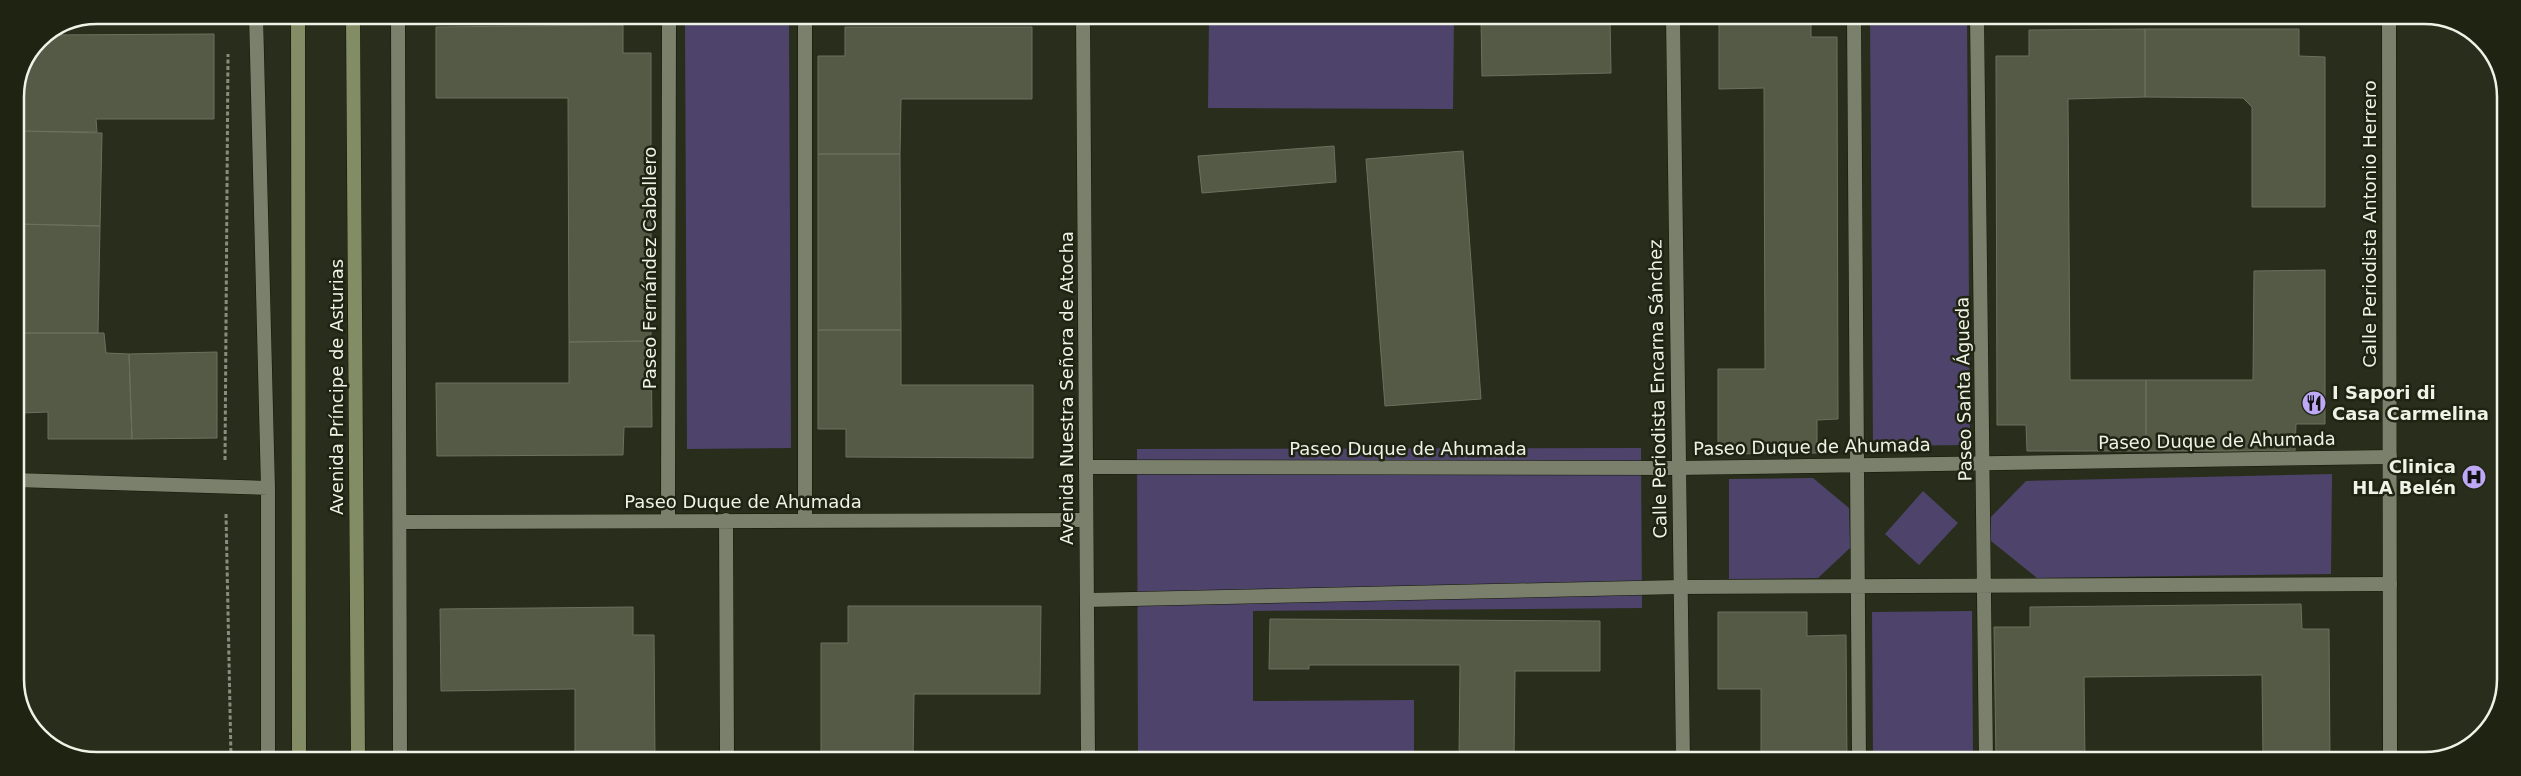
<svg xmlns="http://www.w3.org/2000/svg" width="2521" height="776" font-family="'DejaVu Sans',sans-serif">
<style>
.green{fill:#4e436b}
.building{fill:#555a47;stroke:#6b715d}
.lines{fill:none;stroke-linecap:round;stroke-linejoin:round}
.pedestrian-casing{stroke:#121606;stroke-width:15}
.minor-casing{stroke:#121606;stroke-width:15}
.secondary-casing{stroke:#121606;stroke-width:15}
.path{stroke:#898d7e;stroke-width:3;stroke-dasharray:4 2.5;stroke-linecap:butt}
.pedestrian{stroke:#7a806b;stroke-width:14}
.minor{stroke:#7a806b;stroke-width:14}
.secondary{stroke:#838d65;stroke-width:14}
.labels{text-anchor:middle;stroke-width:5;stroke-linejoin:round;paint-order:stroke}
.street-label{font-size:18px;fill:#eff3e7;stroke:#1f2412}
.poi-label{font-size:18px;font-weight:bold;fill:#eff3e7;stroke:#1f2412;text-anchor:start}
.rim{fill:none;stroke:#eff3e7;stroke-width:2.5}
</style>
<rect width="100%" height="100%" fill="#292e1c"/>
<path class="green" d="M 1209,16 L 1454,17 L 1453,109 L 1208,108 Z
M 1967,18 L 1970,445 L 1873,446 L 1870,19 Z
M 789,20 L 791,448 L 687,449 L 685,21 Z
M 1641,448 L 1642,608 L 1253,611 L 1253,701 L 1414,700 L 1414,760 L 1138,759 L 1137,449 Z
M 2332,474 L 2331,574 L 2037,578 L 1991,541 L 1991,517 L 2026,481 Z
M 1813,478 L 1849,508 L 1850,548 L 1818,578 L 1729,579 L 1729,479 Z
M 1923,491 L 1958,523 L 1919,565 L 1885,534 Z
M 1972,611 L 1973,760 L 1873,760 L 1872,612 Z"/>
<path class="building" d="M 1481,17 L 1610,17 L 1611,73 L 1482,76 Z
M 1719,17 L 1811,17 L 1811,37 L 1837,37 L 1838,419 L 1817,420 L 1817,453 L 1718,454 L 1718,369 L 1765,369 L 1764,88 L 1719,89 Z
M 623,25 L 623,53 L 651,53 L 651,341 L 569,342 L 568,98 L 436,98 L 436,27 Z
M 845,27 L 1032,27 L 1032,99 L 901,99 L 900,154 L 818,154 L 818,56 L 845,56 Z
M 2145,29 L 2145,97 L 2068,99 L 2070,380 L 2146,380 L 2146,451 L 2027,451 L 2026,425 L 1997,425 L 1996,56 L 2029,56 L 2029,30 Z
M 2145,29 L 2299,29 L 2299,56 L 2325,57 L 2325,207 L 2252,207 L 2252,107 L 2243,98 L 2145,97 Z
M 214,34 L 214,119 L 96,119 L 97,132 L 15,131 L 15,96 L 32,56 L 35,56 L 39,39 L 49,35 Z
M 18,131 L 102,133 L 100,226 L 20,224 Z
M 1334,146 L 1336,182 L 1202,193 L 1198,156 Z
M 1463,151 L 1481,399 L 1385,406 L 1366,159 Z
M 818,154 L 900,154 L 901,330 L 818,330 Z
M 15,224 L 100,226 L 98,333 L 19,333 L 20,314 L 15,315 Z
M 2325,270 L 2325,424 L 2296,424 L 2295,451 L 2146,451 L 2146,380 L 2253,380 L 2254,271 Z
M 818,330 L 901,330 L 901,385 L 1033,385 L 1033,458 L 846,457 L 846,429 L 818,429 Z
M 19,333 L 104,333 L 106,353 L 129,354 L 132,439 L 48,439 L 48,412 L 21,413 Z
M 651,341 L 652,427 L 624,427 L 623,455 L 437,456 L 436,383 L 569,383 L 569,342 Z
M 217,352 L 217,438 L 132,439 L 129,354 Z
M 2301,604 L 2302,629 L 2329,629 L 2330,761 L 2263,761 L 2262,675 L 2084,677 L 2085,761 L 1996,760 L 1994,627 L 2030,627 L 2030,607 Z
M 848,606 L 1041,606 L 1040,694 L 914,694 L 913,759 L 821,759 L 821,643 L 848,643 Z
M 633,607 L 633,635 L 654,635 L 655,759 L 575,759 L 575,689 L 441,691 L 440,609 Z
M 1718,612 L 1807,612 L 1807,636 L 1846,635 L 1847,760 L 1761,760 L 1761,689 L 1718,689 Z
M 1270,619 L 1600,621 L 1600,671 L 1515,671 L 1514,759 L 1459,759 L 1460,665 L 1309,665 L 1309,669 L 1269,669 Z"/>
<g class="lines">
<defs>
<path id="pedestrian" d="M 1854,17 L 1859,760
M 1977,17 L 1986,760
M 1086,467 L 1677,468 L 2390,457
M 668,520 L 669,16
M 726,520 L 727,759
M 805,520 L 805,16
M 400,522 L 1086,520
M 1087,600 L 1680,587 L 2390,584"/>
<path id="minor" d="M 256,15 L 268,488 L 268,758
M 398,15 L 400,759
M 1083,16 L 1088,759
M 1673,17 L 1683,760
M 2389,18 L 2390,761
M 15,480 L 268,488"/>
<path id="secondary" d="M 298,15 L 299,758
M 353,15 L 358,758"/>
</defs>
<use href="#pedestrian" class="pedestrian-casing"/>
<use href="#minor" class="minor-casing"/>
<use href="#secondary" class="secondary-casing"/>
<path class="path" d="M 94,16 L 164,15
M 225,460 L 228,54
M 226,514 L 231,758"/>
<use href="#pedestrian" class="pedestrian"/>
<use href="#minor" class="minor"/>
<use href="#secondary" class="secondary"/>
</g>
<defs>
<symbol id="restaurant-disc" viewBox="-11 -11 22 22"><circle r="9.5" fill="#bda9f5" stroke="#1f2412"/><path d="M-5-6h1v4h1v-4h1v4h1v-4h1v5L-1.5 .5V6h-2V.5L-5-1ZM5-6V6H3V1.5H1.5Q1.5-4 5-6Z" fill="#111"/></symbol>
<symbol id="hospital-disc" viewBox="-11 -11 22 22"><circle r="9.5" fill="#bda9f5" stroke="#1f2412"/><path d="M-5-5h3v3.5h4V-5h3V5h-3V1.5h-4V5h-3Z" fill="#111"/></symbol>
</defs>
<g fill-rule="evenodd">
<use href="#restaurant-disc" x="2300" y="389" width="28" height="28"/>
<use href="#hospital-disc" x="2460" y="463" width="28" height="28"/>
</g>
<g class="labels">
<g class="street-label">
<text transform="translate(2370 224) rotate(-90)" y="6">Calle Periodista Antonio Herrero</text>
<text transform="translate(650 268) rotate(-90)" y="6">Paseo Fernández Caballero</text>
<text transform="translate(337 387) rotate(-90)" y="6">Avenida Príncipe de Asturias</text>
<text transform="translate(1067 388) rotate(-90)" y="6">Avenida Nuestra Señora de Atocha</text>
<text transform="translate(1658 389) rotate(-91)" y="6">Calle Periodista Encarna Sánchez</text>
<text transform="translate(1964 389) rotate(-91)" y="6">Paseo Santa Águeda</text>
<text transform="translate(2217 441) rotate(-1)" y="6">Paseo Duque de Ahumada</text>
<text transform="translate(1812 447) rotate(-1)" y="6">Paseo Duque de Ahumada</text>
<text x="1408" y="455">Paseo Duque de Ahumada</text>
<text x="743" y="508">Paseo Duque de Ahumada</text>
</g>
<g class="poi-label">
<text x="2332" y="399">I Sapori di<tspan x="2332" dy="21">Casa Carmelina</tspan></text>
<text x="2456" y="473" text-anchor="end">Clinica<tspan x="2456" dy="21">HLA Belén</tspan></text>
</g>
</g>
<path d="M0 0H2521V776H0ZM97 24H2424A73 73 0 0 1 2497 97V679A73 73 0 0 1 2424 752H97A73 73 0 0 1 24 679V97A73 73 0 0 1 97 24Z" fill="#1f2412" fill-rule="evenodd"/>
<path class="rim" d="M97 24H2424A73 73 0 0 1 2497 97V679A73 73 0 0 1 2424 752H97A73 73 0 0 1 24 679V97A73 73 0 0 1 97 24Z"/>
</svg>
